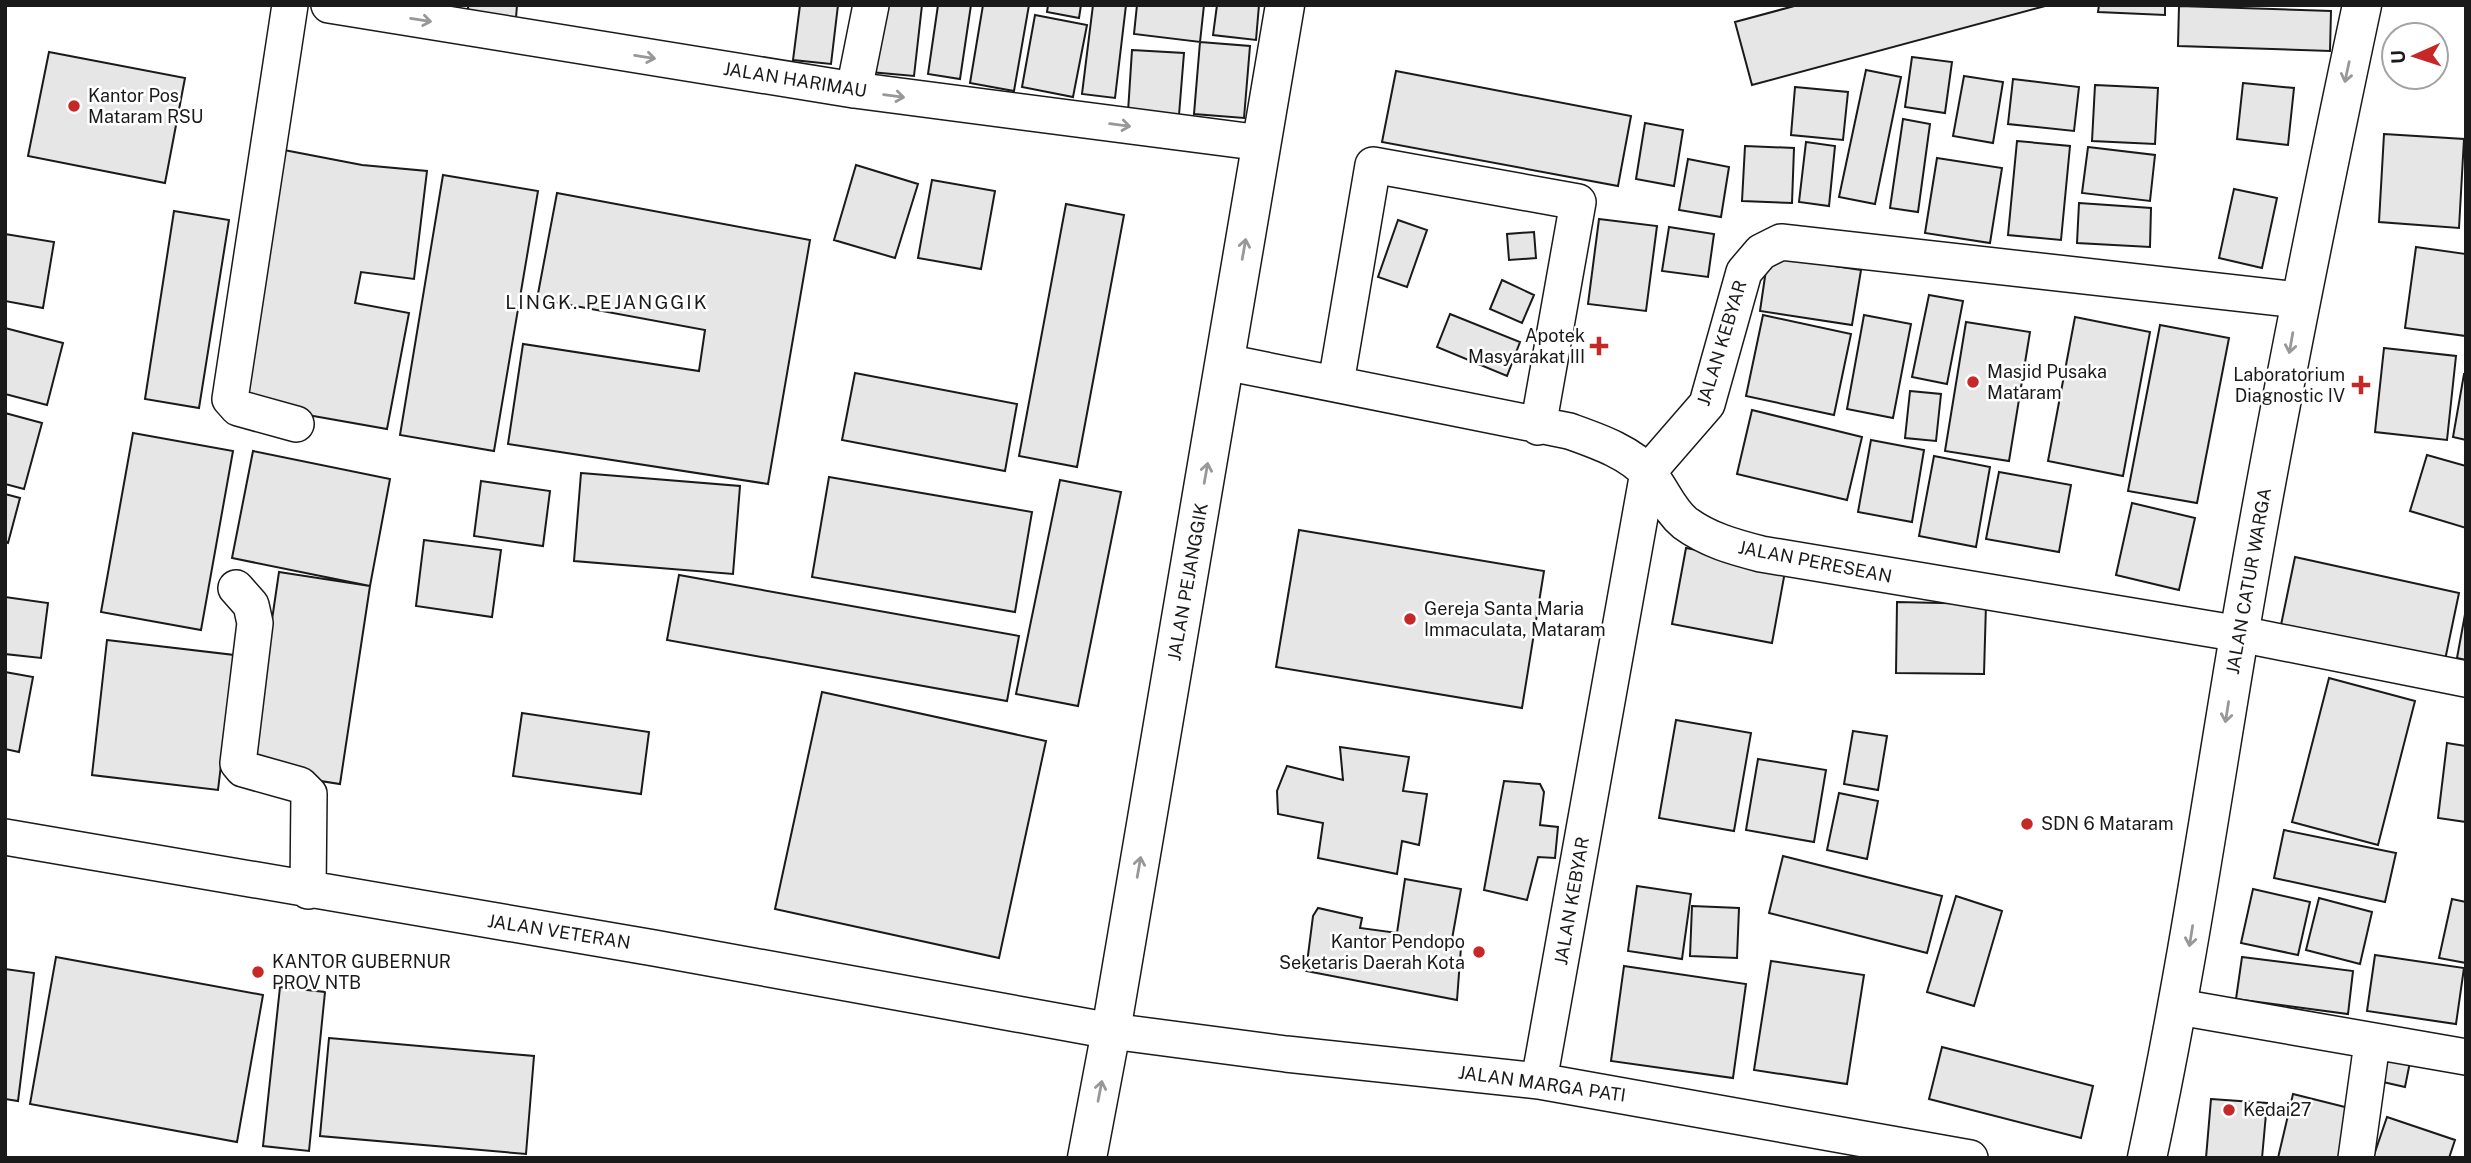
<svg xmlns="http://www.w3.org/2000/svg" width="2471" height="1163" font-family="'Public Sans',sans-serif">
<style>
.building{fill:#e6e6e6;stroke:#1a1a1a;stroke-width:2}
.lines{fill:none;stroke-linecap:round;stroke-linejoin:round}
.minor-casing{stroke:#1a1a1a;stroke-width:38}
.secondary-casing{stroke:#1a1a1a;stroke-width:41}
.primary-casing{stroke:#1a1a1a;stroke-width:41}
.minor{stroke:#fff;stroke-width:35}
.secondary{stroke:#fff;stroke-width:38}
.primary{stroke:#fff;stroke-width:38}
.oneway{stroke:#989898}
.poi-dot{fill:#c62828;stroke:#fff;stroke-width:2.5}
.labels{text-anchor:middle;stroke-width:5;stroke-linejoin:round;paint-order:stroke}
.street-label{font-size:18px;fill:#1a1a1a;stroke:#fff}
.poi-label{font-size:18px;fill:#1a1a1a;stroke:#fff;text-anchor:start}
.neighbourhood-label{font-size:19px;letter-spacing:2px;fill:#1a1a1a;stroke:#fff}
</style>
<rect width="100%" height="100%" fill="#fff"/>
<path class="building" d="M 468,5 L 517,5 L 516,18 L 468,17 Z
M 800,5 L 838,5 L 831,64 L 793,60 Z
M 878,5 L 922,5 L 914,76 L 870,72 Z
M 938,5 L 971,5 L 960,79 L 928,74 Z
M 983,5 L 1029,5 L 1014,91 L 970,83 Z
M 1048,5 L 1081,5 L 1079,18 L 1047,12 Z
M 1093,5 L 1126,5 L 1115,98 L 1082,94 Z
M 1137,5 L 1204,5 L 1200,42 L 1134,34 Z
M 1217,5 L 1259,5 L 1256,40 L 1213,35 Z
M 1798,5 L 2049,5 L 1752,85 L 1735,22 Z
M 2099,5 L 2165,5 L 2165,15 L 2098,12 Z
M 2179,6 L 2331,11 L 2330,51 L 2178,46 Z
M 1035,15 L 1087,25 L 1073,97 L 1022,87 Z
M 1200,42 L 1250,46 L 1244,118 L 1194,114 Z
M 1132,50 L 1184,53 L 1179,115 L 1128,112 Z
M 49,52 L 185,78 L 165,183 L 28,156 Z
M 1912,57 L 1952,62 L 1945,113 L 1905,107 Z
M 1866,70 L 1901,77 L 1875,204 L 1839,197 Z
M 1396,71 L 1631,116 L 1618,186 L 1382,142 Z
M 1964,76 L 2003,82 L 1993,143 L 1953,136 Z
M 2013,79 L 2079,87 L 2074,131 L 2008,124 Z
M 2243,83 L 2294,88 L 2288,145 L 2237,139 Z
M 2095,85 L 2158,88 L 2155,144 L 2092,141 Z
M 1795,87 L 1848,92 L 1843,140 L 1791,135 Z
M 1903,119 L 1930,124 L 1918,212 L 1890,208 Z
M 1645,123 L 1683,130 L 1674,186 L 1636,179 Z
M 2384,134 L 2464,139 L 2459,228 L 2379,222 Z
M 2017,141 L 2070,146 L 2061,240 L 2008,235 Z
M 1806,142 L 1835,146 L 1829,206 L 1799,202 Z
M 1745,146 L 1794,148 L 1792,203 L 1742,201 Z
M 2088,147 L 2155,155 L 2150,201 L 2082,193 Z
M 284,150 L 362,165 L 427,171 L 414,279 L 361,272 L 355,303 L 409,313 L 387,429 L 234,402 Z
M 1937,158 L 2002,168 L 1990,243 L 1925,233 Z
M 1688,159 L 1729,167 L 1721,217 L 1679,210 Z
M 856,165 L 918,184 L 895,258 L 834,240 Z
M 443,175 L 538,191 L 494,451 L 400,435 Z
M 932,180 L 995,191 L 981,269 L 918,258 Z
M 2234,189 L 2277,198 L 2262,268 L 2219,258 Z
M 557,193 L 810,240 L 768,484 L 508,444 L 523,344 L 699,371 L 705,330 L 537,299 Z
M 2079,203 L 2151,208 L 2150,247 L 2077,243 Z
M 1066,204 L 1124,215 L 1077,467 L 1019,456 Z
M 174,211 L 229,220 L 199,408 L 145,399 Z
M 1599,219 L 1657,226 L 1646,311 L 1588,304 Z
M 1398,220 L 1427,230 L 1407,287 L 1378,277 Z
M 1669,227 L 1714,234 L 1708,277 L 1662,271 Z
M 1534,232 L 1536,258 L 1509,260 L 1507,234 Z
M 5,234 L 54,242 L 43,308 L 5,301 Z
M 2416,247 L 2466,254 L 2466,336 L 2405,328 Z
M 1768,256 L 1861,270 L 1852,325 L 1760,311 Z
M 1502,280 L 1534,295 L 1522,323 L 1490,309 Z
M 1929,295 L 1963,301 L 1947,384 L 1912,377 Z
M 1450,314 L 1520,342 L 1507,376 L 1437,347 Z
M 1763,315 L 1851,334 L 1834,415 L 1746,396 Z
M 1864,315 L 1911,324 L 1893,418 L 1847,409 Z
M 2075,317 L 2150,332 L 2123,476 L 2048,461 Z
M 1966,322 L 2030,332 L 2009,461 L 1945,451 Z
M 2160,325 L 2229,338 L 2197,503 L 2128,491 Z
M 5,328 L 63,343 L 47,405 L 5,394 Z
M 2384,348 L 2456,356 L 2447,440 L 2375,432 Z
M 855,373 L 1017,404 L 1005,471 L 842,440 Z
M 2464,374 L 2466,374 L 2466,440 L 2453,437 Z
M 1910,391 L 1941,394 L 1936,441 L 1905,438 Z
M 1752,410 L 1862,437 L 1847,500 L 1737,474 Z
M 5,413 L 42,423 L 24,489 L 5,484 Z
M 133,433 L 233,451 L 201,630 L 101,612 Z
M 1871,440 L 1924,450 L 1912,522 L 1858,512 Z
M 253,451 L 390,479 L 370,586 L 232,558 Z
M 2427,455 L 2466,466 L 2466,528 L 2410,511 Z
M 1934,456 L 1990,467 L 1976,547 L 1919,536 Z
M 1999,472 L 2071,485 L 2059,552 L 1986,539 Z
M 581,473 L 740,486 L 733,574 L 574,561 Z
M 829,477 L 1032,512 L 1015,612 L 812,577 Z
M 1060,480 L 1121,492 L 1078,706 L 1016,694 Z
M 481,481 L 550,491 L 543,546 L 474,536 Z
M 5,494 L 20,498 L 8,543 L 5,542 Z
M 2132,503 L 2195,518 L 2179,590 L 2116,575 Z
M 1299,530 L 1544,571 L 1522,708 L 1276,667 Z
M 424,540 L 501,550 L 492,617 L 416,606 Z
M 1686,548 L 1786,566 L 1772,643 L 1672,624 Z
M 2295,557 L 2459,593 L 2445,660 L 2281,625 Z
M 279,572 L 370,586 L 340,784 L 250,770 Z
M 679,575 L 1019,636 L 1007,701 L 667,640 Z
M 5,597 L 48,603 L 41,658 L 5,654 Z
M 1897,602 L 1986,604 L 1984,674 L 1896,673 Z
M 2466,609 L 2466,660 L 2457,658 Z
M 107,640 L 234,655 L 218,790 L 92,775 Z
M 5,672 L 33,677 L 19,752 L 5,749 Z
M 2329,678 L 2415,701 L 2378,845 L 2292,822 Z
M 822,692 L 1046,741 L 999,958 L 775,909 Z
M 522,713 L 649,732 L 641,794 L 513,776 Z
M 1676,720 L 1751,733 L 1734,831 L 1659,818 Z
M 1853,731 L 1887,736 L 1878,790 L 1844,784 Z
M 2447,743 L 2466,746 L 2466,822 L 2438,818 Z
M 1340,747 L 1409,757 L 1403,791 L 1427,794 L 1419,845 L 1402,841 L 1397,874 L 1318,858 L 1323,823 L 1278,814 L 1277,791 L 1287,766 L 1343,780 Z
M 1758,759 L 1826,770 L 1814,842 L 1746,830 Z
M 1504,781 L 1540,784 L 1544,792 L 1540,825 L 1558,827 L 1555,858 L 1538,857 L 1527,900 L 1484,890 Z
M 1839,793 L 1878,801 L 1867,859 L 1827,850 Z
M 2284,830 L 2396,853 L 2385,902 L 2274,878 Z
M 1783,856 L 1942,896 L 1927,953 L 1769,913 Z
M 1405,879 L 1461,889 L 1452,939 L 1461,947 L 1457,1000 L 1306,971 L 1313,916 L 1318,908 L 1362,918 L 1360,928 L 1397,933 Z
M 1637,886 L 1691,894 L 1682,959 L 1628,951 Z
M 2253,889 L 2310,902 L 2298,955 L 2241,943 Z
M 1956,896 L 2002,911 L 1974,1006 L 1927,992 Z
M 2319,898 L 2372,912 L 2360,964 L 2306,950 Z
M 2452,899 L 2466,902 L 2466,963 L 2439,958 Z
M 1692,906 L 1739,908 L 1737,958 L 1690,956 Z
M 2375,955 L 2464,968 L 2456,1024 L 2367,1011 Z
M 56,957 L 263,995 L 237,1142 L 30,1104 Z
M 2242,957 L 2353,971 L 2348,1014 L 2236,999 Z
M 1771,961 L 1864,975 L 1847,1084 L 1754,1070 Z
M 1624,966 L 1746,984 L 1733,1078 L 1611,1061 Z
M 5,969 L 34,973 L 18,1101 L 5,1099 Z
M 280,987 L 325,992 L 309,1151 L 263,1146 Z
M 329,1038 L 534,1056 L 526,1154 L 320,1136 Z
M 2382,1045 L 2412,1052 L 2405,1087 L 2374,1080 Z
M 1942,1047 L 2093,1086 L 2081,1138 L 1929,1099 Z
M 2293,1094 L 2357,1110 L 2346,1158 L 2278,1158 Z
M 2211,1099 L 2267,1103 L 2262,1158 L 2206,1158 Z
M 2387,1117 L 2455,1140 L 2449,1158 L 2373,1158 Z"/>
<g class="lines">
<defs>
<path id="minor" d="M 290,5 L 230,399 L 238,408 L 296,424
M 329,5 L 854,90 L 1262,143
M 854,90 L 871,5
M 1225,362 L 1569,431 C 1597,441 1630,452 1650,475 C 1663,491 1669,510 1685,523 C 1708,540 1734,547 1761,554 L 2240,634 L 2466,679
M 1336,383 L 1373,165 L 1578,202 L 1538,427
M 236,588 L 251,605 L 255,623 L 238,763 L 243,769 L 300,785 L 309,794 L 308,891
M 5,837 L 654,948 L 1111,1031 L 1286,1054 L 1539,1081 L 1970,1158
M 2179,1007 L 2466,1057
M 1539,1081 L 1648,472 L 1707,404 L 1744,272 L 1761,252 L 1781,242 L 2299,300
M 2356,1158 L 2372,1043"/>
<path id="secondary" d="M 2147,1158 C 2186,977 2212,795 2243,612 C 2278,409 2319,207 2362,5"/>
<path id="primary" d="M 1087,1158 L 1111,1031 L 1285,5"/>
</defs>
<use href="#minor" class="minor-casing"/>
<use href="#secondary" class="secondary-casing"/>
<use href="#primary" class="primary-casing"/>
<use href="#minor" class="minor"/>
<use href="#secondary" class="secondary"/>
<use href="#primary" class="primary"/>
</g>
<defs><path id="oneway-shaft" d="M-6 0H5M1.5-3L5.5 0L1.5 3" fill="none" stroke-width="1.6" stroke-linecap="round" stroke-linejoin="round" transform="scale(1.75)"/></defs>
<g class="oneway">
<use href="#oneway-shaft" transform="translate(421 20) rotate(9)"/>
<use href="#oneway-shaft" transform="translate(645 57) rotate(9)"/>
<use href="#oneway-shaft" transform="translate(2347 72) rotate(102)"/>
<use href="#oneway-shaft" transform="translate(894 96) rotate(7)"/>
<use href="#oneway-shaft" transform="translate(1120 125) rotate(7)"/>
<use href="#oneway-shaft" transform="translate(1244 249) rotate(-80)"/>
<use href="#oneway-shaft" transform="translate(2291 343) rotate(100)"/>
<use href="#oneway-shaft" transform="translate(1206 473) rotate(-80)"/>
<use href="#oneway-shaft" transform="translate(2227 712) rotate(99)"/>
<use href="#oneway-shaft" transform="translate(1139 867) rotate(-80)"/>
<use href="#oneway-shaft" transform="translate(2191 936) rotate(99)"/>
<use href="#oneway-shaft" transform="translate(1100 1091) rotate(-79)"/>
</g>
<g class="poi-dot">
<circle cx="74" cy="106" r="7"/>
<path d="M1595.5 335.5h7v7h7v7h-7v7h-7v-7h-7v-7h7z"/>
<circle cx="1973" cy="382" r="7"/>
<path d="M2357.5 374.5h7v7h7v7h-7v7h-7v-7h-7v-7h7z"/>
<circle cx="1410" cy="619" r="7"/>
<circle cx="2027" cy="824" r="7"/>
<circle cx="1479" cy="952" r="7"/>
<circle cx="258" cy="972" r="7"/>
<circle cx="2229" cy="1110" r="7"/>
</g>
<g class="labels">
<g class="street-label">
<text transform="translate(795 80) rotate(9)" y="6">JALAN HARIMAU</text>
<text transform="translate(1722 343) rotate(-73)" y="6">JALAN KEBYAR</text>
<text transform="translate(1815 562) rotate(11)" y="6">JALAN PERESEAN</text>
<text transform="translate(2249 581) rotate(-80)" y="6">JALAN CATUR WARGA</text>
<text transform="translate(1188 582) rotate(-80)" y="6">JALAN PEJANGGIK</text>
<text transform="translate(1572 901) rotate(-80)" y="6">JALAN KEBYAR</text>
<text transform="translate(559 932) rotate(9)" y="6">JALAN VETERAN</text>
<text transform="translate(1542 1084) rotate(8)" y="6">JALAN MARGA PATI</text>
</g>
<g class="poi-label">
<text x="88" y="102">Kantor Pos<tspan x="88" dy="21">Mataram RSU</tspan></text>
<text x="1585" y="342" text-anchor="end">Apotek<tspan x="1585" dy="21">Masyarakat III</tspan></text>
<text x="1987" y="378">Masjid Pusaka<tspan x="1987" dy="21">Mataram</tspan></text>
<text x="2345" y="381" text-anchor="end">Laboratorium<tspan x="2345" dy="21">Diagnostic IV</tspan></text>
<text x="1424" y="615">Gereja Santa Maria<tspan x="1424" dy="21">Immaculata, Mataram</tspan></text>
<text x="2041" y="830">SDN 6 Mataram</text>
<text x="1465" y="948" text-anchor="end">Kantor Pendopo<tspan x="1465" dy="21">Seketaris Daerah Kota</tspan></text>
<text x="272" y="968">KANTOR GUBERNUR<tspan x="272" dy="21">PROV NTB</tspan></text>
<text x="2243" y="1116">Kedai27</text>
</g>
<g class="neighbourhood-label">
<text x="607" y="309">LINGK. PEJANGGIK</text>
</g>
</g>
<rect width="2471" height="1163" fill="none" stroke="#1a1a1a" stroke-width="14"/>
<g transform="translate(2415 56) rotate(267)"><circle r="33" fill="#ffffff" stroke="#a3a3a3" stroke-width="2"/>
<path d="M0-5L12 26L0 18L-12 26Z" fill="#c62828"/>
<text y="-10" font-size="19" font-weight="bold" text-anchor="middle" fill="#1a1a1a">U</text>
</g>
</svg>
